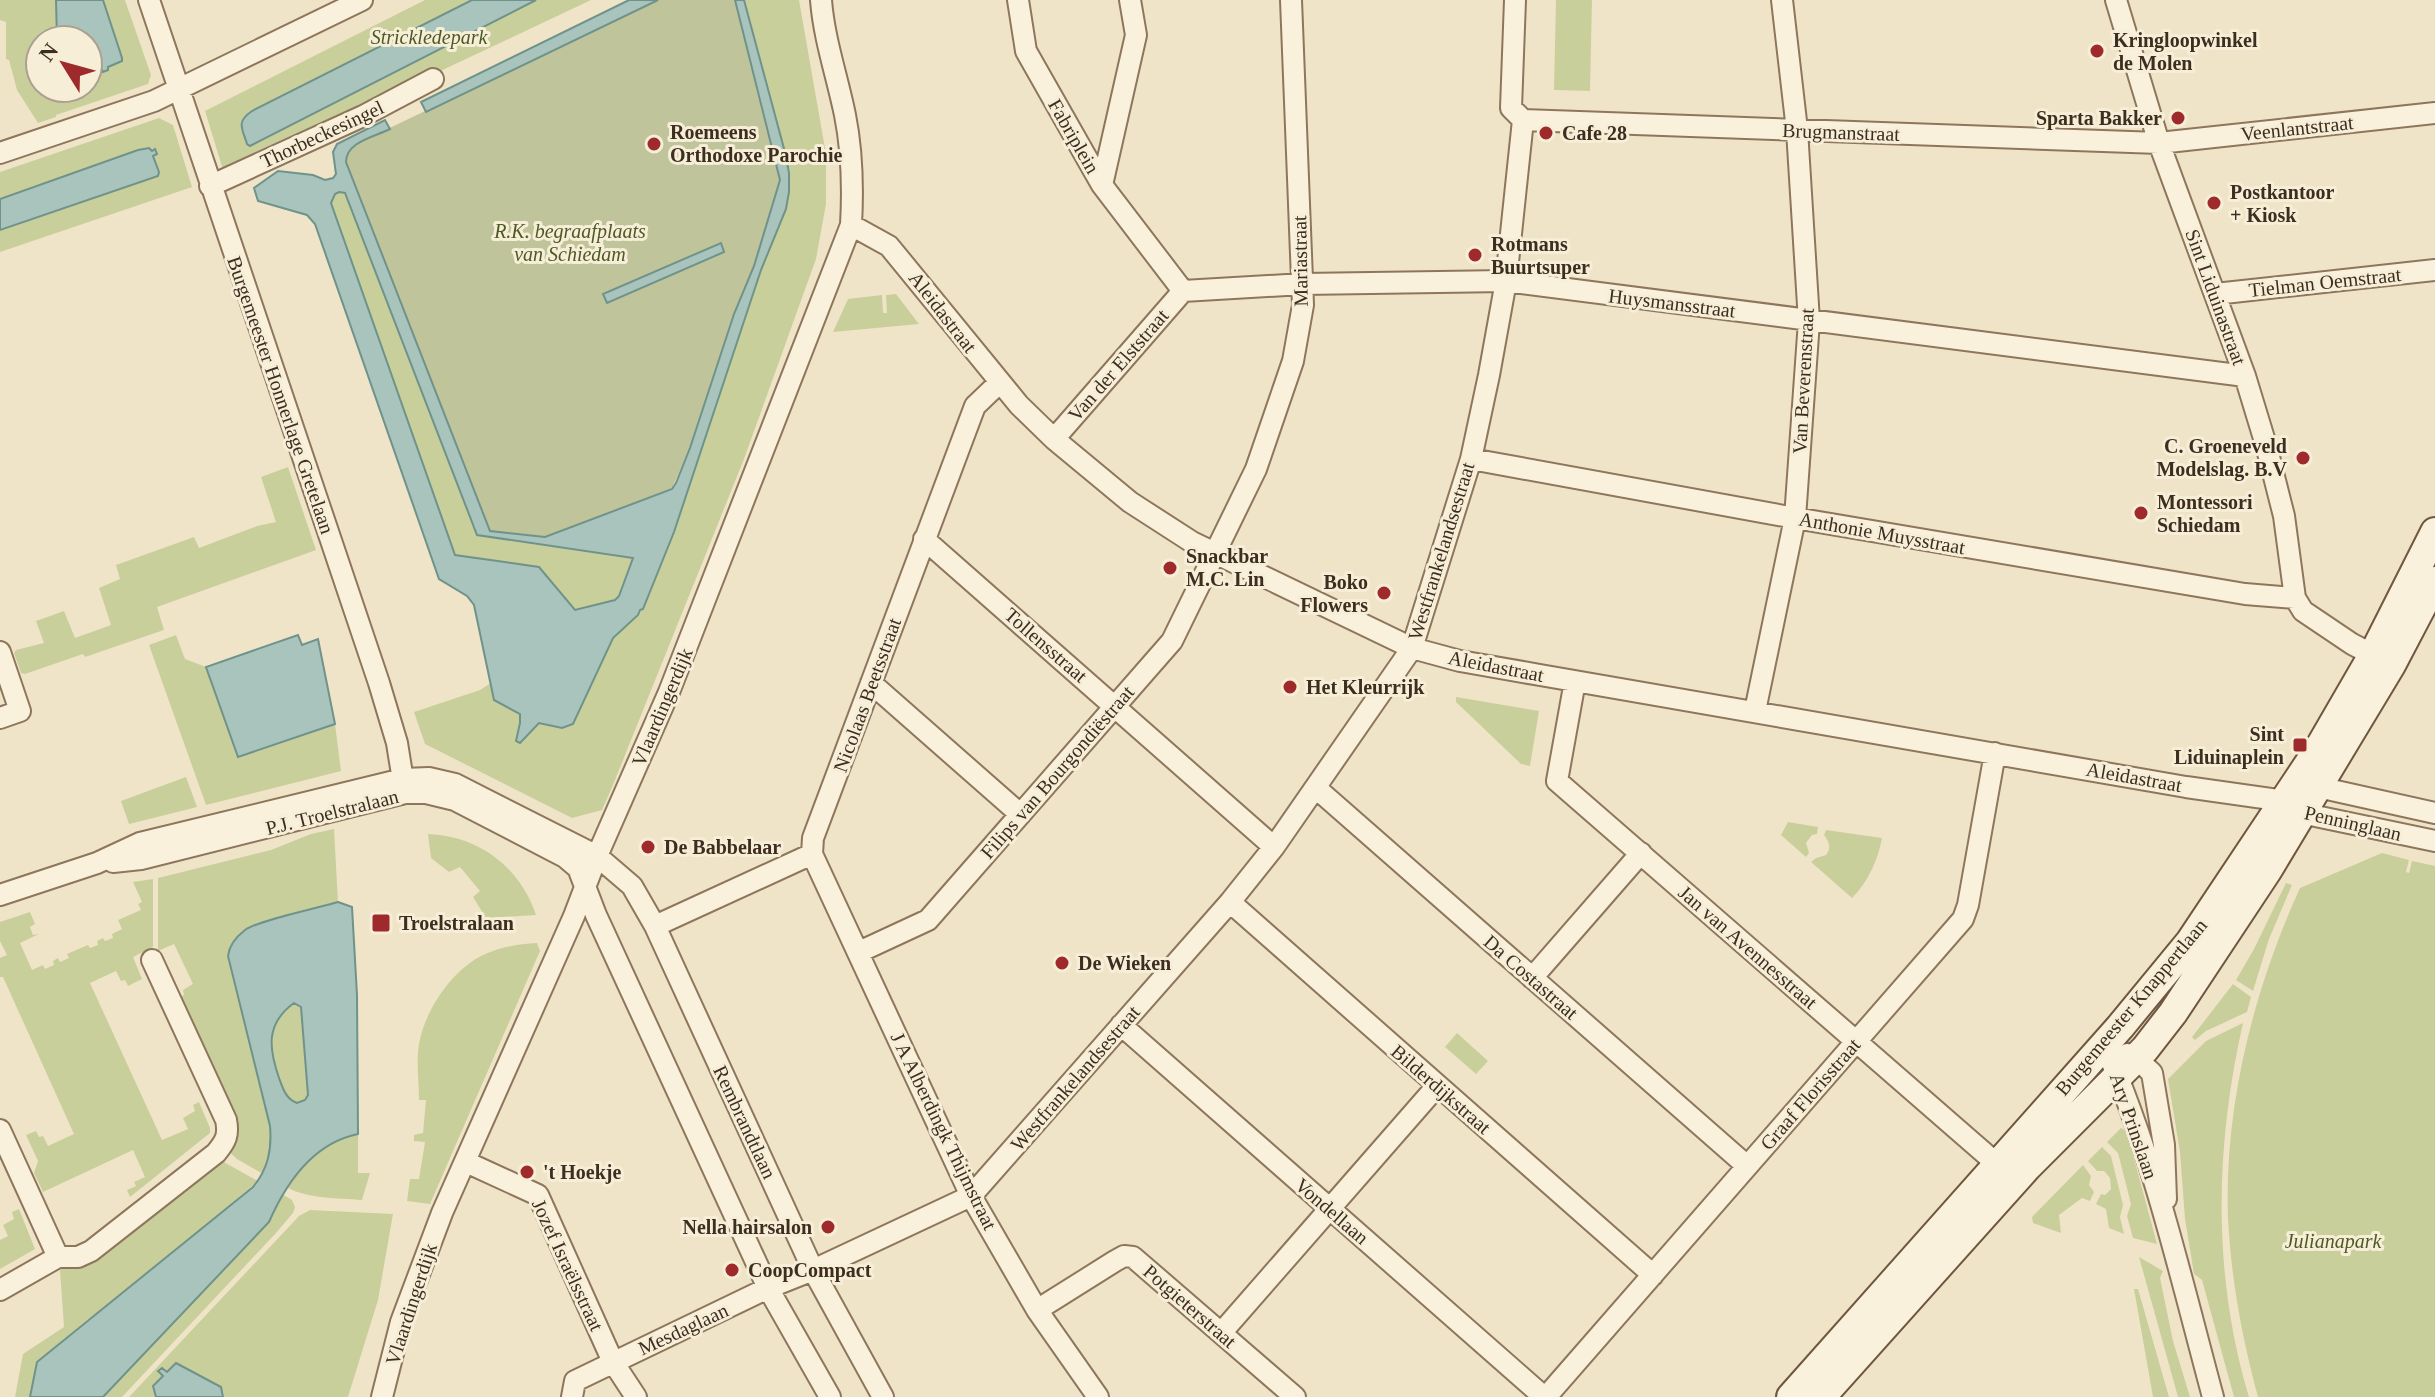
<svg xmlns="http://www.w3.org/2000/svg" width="2435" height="1397" font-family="Georgia,serif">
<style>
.green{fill:#c9cf9b}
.cemetery{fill:#bfc49a}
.water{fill:#a9c4bc;stroke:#6f938a;stroke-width:2;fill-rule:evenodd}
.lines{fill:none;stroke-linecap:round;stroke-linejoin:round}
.minor-casing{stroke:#8d765c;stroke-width:24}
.secondary-casing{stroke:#6f573f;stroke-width:32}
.minor{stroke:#faf1dc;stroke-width:20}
.secondary{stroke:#faf1dc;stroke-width:28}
.poi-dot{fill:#9e2a2b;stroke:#f7eed8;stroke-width:3}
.labels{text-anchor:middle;stroke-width:6;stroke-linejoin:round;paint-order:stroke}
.park-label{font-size:20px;font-style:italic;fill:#4d5a26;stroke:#f7eed8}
.poi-label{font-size:20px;font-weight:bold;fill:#3d2e20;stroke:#f7eed8;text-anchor:start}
.street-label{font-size:20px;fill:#3d2e20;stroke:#f7eed8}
</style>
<rect width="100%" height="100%" fill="#f0e4c8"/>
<path class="green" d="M 0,0 L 56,0 L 57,40 L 40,40 L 40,88 L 88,88 L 88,69 L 97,71 L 122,62 L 122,58 L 103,0 L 125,0 L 151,75 L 148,84 L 56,115 L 56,117 L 38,123 L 17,90 L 9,60 L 6,59 L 6,22 L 0,20 Z
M 425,0 L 591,0 L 224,173 L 205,111 Z
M 744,0 L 799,0 L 826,154 L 826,204 L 816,259 L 744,459 L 613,785 L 602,810 L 572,818 L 425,744 L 414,712 L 480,690 L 491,683 L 495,700 L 520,714 L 520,723 L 516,741 L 539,723 C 551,723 562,732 573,724 L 613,638 L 638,616 L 674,532 L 761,270 L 786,209 L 789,173 Z
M 1556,0 L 1592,0 L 1590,91 L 1554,90 Z
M 159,118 L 173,125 L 192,187 L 0,252 L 0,172 Z
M 340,192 L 345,193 L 477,535 L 634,558 L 619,596 L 615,600 L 575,610 L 455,556 L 331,202 L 335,194 Z
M 896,294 L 919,324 L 833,332 L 848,299 L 882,295 L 883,313 L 887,313 L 886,295 Z
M 288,467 L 316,550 L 157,607 L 164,630 L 85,657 L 83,654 L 25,674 L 21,673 L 14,653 L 16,650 L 44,643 L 36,621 L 64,611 L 75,638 L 111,625 L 99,588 L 120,579 L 116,565 L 194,537 L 199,548 L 257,526 L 276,522 L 261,477 Z
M 176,635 L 185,659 L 206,667 L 238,757 L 335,724 L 341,771 L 206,805 L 149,645 Z
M 1456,697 L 1539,711 L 1530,766 L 1521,764 L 1456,702 Z
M 186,777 L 197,807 L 129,824 L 121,801 Z
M 1788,822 L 1818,827 L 1817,834 L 1812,835 L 1806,843 L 1809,853 L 1806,857 L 1781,835 Z
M 334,829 L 338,902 L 248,928 L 229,949 L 228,956 L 270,1126 L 270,1154 L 263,1174 L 237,1159 L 227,1150 L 175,999 L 184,995 L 183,990 L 193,984 L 174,944 L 158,951 L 158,878 L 271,850 L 311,834 Z
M 1826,830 L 1882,838 C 1878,860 1868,882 1852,898 L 1811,862 L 1816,858 L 1826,855 C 1831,848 1830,843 1824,835 Z
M 428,834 C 479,836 520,867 536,915 L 486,918 L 473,897 L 480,891 L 460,867 L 449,872 L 431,858 Z
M 2382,853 L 2409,860 L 2406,872 L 2409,873 L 2412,861 L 2435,866 L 2435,1397 L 2258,1397 C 2242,1338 2231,1278 2228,1218 C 2224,1105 2254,989 2300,888 Z
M 153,879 L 153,947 L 133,957 L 142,979 L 128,986 L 125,980 L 121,981 L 116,971 L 90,983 L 162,1140 L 188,1129 L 183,1118 L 195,1111 L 193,1105 L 199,1102 L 210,1128 L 210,1133 L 130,1197 L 127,1190 L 136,1186 L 134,1182 L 145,1177 L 133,1150 L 43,1192 L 34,1173 L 38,1161 L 26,1135 L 36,1131 L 39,1137 L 43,1136 L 48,1146 L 74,1134 L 3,977 L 0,977 L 0,958 L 7,955 L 0,941 L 0,922 L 30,912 L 35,924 L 30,927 L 33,935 L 39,934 L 20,943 L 32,970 L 43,965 L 45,969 L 54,965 L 53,961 L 58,958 L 60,962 L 69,958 L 67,954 L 88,945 L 90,948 L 98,945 L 97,941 L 103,938 L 105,941 L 113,938 L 112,934 L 122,929 L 118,920 L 141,910 L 138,904 L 142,902 L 133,882 Z
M 2286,883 L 2292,885 L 2269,939 L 2253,991 L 2236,980 L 2254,949 Z
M 537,943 L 540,951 L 430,1204 L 407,1201 L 410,1179 L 419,1179 L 425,1142 L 414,1141 L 414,1135 L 423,1133 L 426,1100 L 419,1100 C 419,1082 416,1061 419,1044 C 425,1010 452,970 483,955 C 500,947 518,944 537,943 Z
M 2233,984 L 2251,997 L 2247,1012 L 2206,1031 L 2195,1040 L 2192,1037 Z
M 297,1003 L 301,1007 L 308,1096 L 305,1100 L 297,1103 C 285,1099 283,1089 279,1078 C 269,1051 266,1040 282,1015 C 287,1009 289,1006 297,1003 Z
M 2243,1023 C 2215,1147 2212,1274 2249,1397 L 2234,1397 L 2202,1280 L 2194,1274 L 2185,1219 L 2180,1152 L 2168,1079 L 2206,1041 Z
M 1457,1033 L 1488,1061 L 1476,1074 L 1445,1047 Z
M 2121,1128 L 2126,1131 L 2129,1140 L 2157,1244 L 2133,1238 L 2127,1216 L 2131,1204 L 2118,1153 L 2107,1142 Z
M 358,1134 L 358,1173 L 370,1173 L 362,1200 C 337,1198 308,1199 286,1187 C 304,1163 329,1140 358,1134 Z
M 2102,1147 L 2111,1156 L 2123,1205 L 2120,1217 L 2124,1234 L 2109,1228 L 2106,1209 L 2096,1204 L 2101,1194 L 2105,1195 L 2111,1189 L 2110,1178 L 2104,1171 L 2097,1171 L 2088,1161 Z
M 220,1160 L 258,1181 L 116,1300 L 114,1298 L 114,1302 L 87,1320 L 37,1362 L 30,1397 L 15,1397 L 23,1354 L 64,1327 L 60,1270 L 103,1248 L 107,1252 L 211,1172 L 208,1167 Z
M 2083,1165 L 2091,1176 L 2089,1185 L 2094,1192 L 2090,1201 L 2082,1198 L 2059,1215 L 2061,1233 L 2033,1223 L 2032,1217 Z
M 282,1194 L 292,1200 L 295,1207 L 293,1213 L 276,1233 L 122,1397 L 103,1397 L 269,1222 Z
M 19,1209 L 35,1249 L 0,1269 L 0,1240 L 8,1236 L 3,1225 L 14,1219 L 12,1212 Z
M 310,1210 L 393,1214 L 378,1300 L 348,1397 L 223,1397 L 220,1387 L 163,1376 L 153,1386 L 156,1397 L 129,1397 L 299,1216 Z
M 2139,1257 L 2163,1271 L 2160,1278 L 2173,1341 L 2190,1397 L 2178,1397 Z
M 2134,1289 L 2138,1289 L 2169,1397 L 2153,1397 Z"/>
<path class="cemetery" d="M 658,0 L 735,0 L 780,180 L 754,266 L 734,314 L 690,448 L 672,488 L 545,537 L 490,531 L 346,164 C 344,155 348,149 356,144 Z"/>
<path class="water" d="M 56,0 L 103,0 L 122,58 L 122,61 L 108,67 L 108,70 L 103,72 L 102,70 L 88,69 L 88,40 L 57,40 Z
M 472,0 L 536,0 L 250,146 L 247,144 C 242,128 236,122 252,111 Z
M 629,0 L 658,0 L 426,112 L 421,102 Z
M 735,0 L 744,0 L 786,156 L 789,173 L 789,192 L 786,209 L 761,270 L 674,532 L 643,609 L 640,610 L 638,615 L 613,638 L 573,724 L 562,728 L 539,723 L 520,743 L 516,741 L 520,723 L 520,714 L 494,700 L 474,605 L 467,596 L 439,579 L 315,224 L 307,215 L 258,201 L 254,188 L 278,171 L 313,175 L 325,180 L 333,178 L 336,174 L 333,152 L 337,144 L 385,120 L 390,129 C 374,137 346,142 346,162 L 490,531 L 545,537 L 672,489 L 676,483 L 690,448 L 734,314 L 754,266 L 780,180 ZM 339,192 L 345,193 L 477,535 L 633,558 L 619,596 L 615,600 L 575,610 L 539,567 L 455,555 L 331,203 L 335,194 Z
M 149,148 L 152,151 L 155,149 L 157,154 L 153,156 L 159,172 L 158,176 L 0,230 L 0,199 L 138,150 Z
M 721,243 L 724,252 L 607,303 L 603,294 Z
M 298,635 L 302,645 L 318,639 L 335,724 L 238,757 L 206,667 Z
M 338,902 L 352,907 L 357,995 L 358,1134 C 314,1143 286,1183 269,1222 L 103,1397 L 30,1397 L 37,1362 L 253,1187 C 268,1169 272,1150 270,1126 L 228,956 C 229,945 236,937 245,930 C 259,920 318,908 338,902 ZM 294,1003 L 301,1007 L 308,1095 L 305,1100 L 297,1103 C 286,1099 283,1089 279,1078 C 269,1049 265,1024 294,1003 Z
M 176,1363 L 221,1387 L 223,1397 L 156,1397 L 153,1386 L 163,1376 L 158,1371 L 162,1368 L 167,1372 Z"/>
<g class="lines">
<defs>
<path id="minor" d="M 149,0 L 379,683 L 397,743 L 405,793
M 1018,0 L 1026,51 L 1102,185 L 1136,35 L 1130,0
M 2116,0 L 2159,143 L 2245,376 L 2266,445 L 2284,516 L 2295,598 L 2303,611 L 2352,644 L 2383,660
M 1523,120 L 2159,143 L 2435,113
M 0,153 L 154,101 L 362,0
M 1102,185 L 1183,291 L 1303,284 L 1506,281 L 2245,376
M 210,186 L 363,116 L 433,79
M 851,225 L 889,246 L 1019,405 L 1054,439 L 1130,502 L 1192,542 L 1412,648 L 1460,661 L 1540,675 L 2186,787 L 2285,801 L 2301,813 L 2435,841
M 2215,294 L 2435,270
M 1054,439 L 1183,291
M 1471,459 L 1795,518 L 2245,594 L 2295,598
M 924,539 L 1274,847
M 0,652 L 20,711 L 0,718
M 1575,681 L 1557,781 L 2005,1171
M 871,683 L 1020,814
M 1755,711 L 1795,518 L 1809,321 L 1797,130 L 1782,0
M 1316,788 L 1747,1166
M 2307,792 L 2318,787 L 2435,813
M 812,854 L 971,1196 L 1037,1310 L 1098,1397
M 113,862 L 141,859 L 405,793 L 426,793 L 455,800 L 565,857 L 578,868 L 596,915 L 768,1288 L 830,1397
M 0,895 L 97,863 L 140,843 L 403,779 L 429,778 L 455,784 L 597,856 L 632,886 L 655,926 L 813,1270 L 883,1397
M 1230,902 L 1653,1275
M 655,926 L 812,854 L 813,838 L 975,406 L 999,383
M 859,952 L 928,920 L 1172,641 L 1256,469 L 1293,361 L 1303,305 L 1291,0
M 1532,978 L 1641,853
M 1121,1025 L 1544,1397
M 2104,1044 C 2154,1157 2181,1279 2213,1397
M 2127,1054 L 2136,1058 L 2152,1073 L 2164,1145 L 2166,1199
M 0,1130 L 58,1257
M 466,1162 L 538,1195 L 613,1362 L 636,1397
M 0,1290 L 58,1257 L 78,1257 L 91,1251 L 216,1153 C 226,1141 229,1135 226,1120 L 152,960
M 1037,1310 L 1115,1261 L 1124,1256 L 1133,1257 L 1295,1397
M 1222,1332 L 1437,1086
M 382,1397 L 401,1322 L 442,1213 L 574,916 L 597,856 L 669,692 L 851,225 C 853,189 852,150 845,115 C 837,76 824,39 821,0
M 572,1397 L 575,1381 L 768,1288 L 813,1270 L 971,1196 L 1230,902 L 1274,847 L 1412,648 L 1471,459 L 1489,375 L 1506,281 L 1523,120 L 1511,108 L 1515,0
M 1546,1397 L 1963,919 L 1968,905 L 1995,753"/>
<path id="secondary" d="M 1791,1397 L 2120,1027 L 2190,942 L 2318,750 L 2373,655 L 2435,532
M 1821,1397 L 2027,1167 L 2145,1049 L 2173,1013 L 2267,871 L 2391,665 L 2435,581"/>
</defs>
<use href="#minor" class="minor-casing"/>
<use href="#secondary" class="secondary-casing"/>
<use href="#minor" class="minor"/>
<use href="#secondary" class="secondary"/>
</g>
<g class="poi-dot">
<circle cx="2097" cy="51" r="8"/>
<circle cx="2178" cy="118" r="8"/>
<circle cx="1546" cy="133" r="8"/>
<circle cx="654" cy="144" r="8"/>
<circle cx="2214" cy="203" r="8"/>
<circle cx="1475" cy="255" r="8"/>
<circle cx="2303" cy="458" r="8"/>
<circle cx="2141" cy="513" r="8"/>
<circle cx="1170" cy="568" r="8"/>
<circle cx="1384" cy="593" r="8"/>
<circle cx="1290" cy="687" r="8"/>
<rect x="2292" y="737" width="16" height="16" rx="4"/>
<circle cx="648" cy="847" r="8"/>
<rect x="371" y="913" width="20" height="20" rx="4"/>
<circle cx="1062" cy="963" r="8"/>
<circle cx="527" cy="1172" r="8"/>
<circle cx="828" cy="1227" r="8"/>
<circle cx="732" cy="1270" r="8"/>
</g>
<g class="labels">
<g class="park-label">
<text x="429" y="44">Strickledepark</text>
<text x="570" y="238">R.K. begraafplaats<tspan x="570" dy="23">van Schiedam</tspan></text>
<text x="2333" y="1248">Julianapark</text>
</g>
<g class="poi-label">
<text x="2113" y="47">Kringloopwinkel<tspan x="2113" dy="23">de Molen</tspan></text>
<text x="2162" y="125" text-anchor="end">Sparta Bakker</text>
<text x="670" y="139">Roemeens<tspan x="670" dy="23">Orthodoxe Parochie</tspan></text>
<text x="1562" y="140">Cafe 28</text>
<text x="2230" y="199">Postkantoor<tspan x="2230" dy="23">+ Kiosk</tspan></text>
<text x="1491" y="251">Rotmans<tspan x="1491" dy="23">Buurtsuper</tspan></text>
<text x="2287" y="453" text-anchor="end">C. Groeneveld<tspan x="2287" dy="23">Modelslag. B.V</tspan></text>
<text x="2157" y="509">Montessori<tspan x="2157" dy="23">Schiedam</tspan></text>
<text x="1186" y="563">Snackbar<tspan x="1186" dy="23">M.C. Lin</tspan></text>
<text x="1368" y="589" text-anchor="end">Boko<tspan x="1368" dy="23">Flowers</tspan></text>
<text x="1306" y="694">Het Kleurrijk</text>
<text x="2284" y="741" text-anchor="end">Sint<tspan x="2284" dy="23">Liduinaplein</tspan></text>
<text x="664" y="854">De Babbelaar</text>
<text x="399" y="930">Troelstralaan</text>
<text x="1078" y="970">De Wieken</text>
<text x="543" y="1179">'t Hoekje</text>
<text x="812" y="1234" text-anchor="end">Nella hairsalon</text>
<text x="748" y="1277">CoopCompact</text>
</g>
<g class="street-label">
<text transform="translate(2297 128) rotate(-6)" y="7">Veenlantstraat</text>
<text transform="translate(1841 132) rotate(2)" y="7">Brugmanstraat</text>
<text transform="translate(322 134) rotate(-25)" y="7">Thorbeckesingel</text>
<text transform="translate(1074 136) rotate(60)" y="7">Fabriplein</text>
<text transform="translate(1300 261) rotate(-91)" y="7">Mariastraat</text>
<text transform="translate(2325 282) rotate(-6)" y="7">Tielman Oemstraat</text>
<text transform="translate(2216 297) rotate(70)" y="7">Sint Liduinastraat</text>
<text transform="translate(1672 303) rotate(7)" y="7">Huysmansstraat</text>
<text transform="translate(943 312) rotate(52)" y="7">Aleidastraat</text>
<text transform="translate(1118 365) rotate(-49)" y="7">Van der Elststraat</text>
<text transform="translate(1803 381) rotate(-87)" y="7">Van Beverenstraat</text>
<text transform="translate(281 395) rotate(71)" y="7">Burgemeester Honnerlage Gretelaan</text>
<text transform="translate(1882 533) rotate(10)" y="7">Anthonie Muysstraat</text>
<text transform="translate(1441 551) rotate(-73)" y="7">Westfrankelandsestraat</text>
<text transform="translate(1046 645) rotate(41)" y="7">Tollensstraat</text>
<text transform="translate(1496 666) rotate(11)" y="7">Aleidastraat</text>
<text transform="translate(867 695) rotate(-70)" y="7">Nicolaas Beetsstraat</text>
<text transform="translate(662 707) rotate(-67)" y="7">Vlaardingerdijk</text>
<text transform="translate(1057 772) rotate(-49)" y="7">Filips van Bourgondiëstraat</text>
<text transform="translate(2134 777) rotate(10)" y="7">Aleidastraat</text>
<text transform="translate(332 812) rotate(-14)" y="7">P.J. Troelstralaan</text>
<text transform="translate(2353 823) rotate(13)" y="7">Penninglaan</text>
<text transform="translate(1748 947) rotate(41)" y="7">Jan van Avennesstraat</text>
<text transform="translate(1531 977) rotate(41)" y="7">Da Costastraat</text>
<text transform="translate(2131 1007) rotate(-50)" y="7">Burgemeester Knappertlaan</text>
<text transform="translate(1075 1078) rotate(-49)" y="7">Westfrankelandsestraat</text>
<text transform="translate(1441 1089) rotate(41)" y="7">Bilderdijkstraat</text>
<text transform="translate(1810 1094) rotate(-49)" y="7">Graaf Florisstraat</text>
<text transform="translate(745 1122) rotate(65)" y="7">Rembrandtlaan</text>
<text transform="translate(2134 1126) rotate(71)" y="7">Ary Prinslaan</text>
<text transform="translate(944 1131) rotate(64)" y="7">J A Alberdingk Thijmstraat</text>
<text transform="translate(1332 1211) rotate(41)" y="7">Vondellaan</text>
<text transform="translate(568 1265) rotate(65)" y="7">Jozef Israëlsstraat</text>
<text transform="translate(411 1304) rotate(-72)" y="7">Vlaardingerdijk</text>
<text transform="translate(1190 1306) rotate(41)" y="7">Potgieterstraat</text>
<text transform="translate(683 1329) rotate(-25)" y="7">Mesdaglaan</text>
</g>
</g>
<g transform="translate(64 64) rotate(307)"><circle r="38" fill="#f7eed8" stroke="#ada18e" stroke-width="2"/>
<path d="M0-6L14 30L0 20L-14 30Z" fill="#9e2a2b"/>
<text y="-12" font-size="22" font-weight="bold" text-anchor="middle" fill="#3d2e20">N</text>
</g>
</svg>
